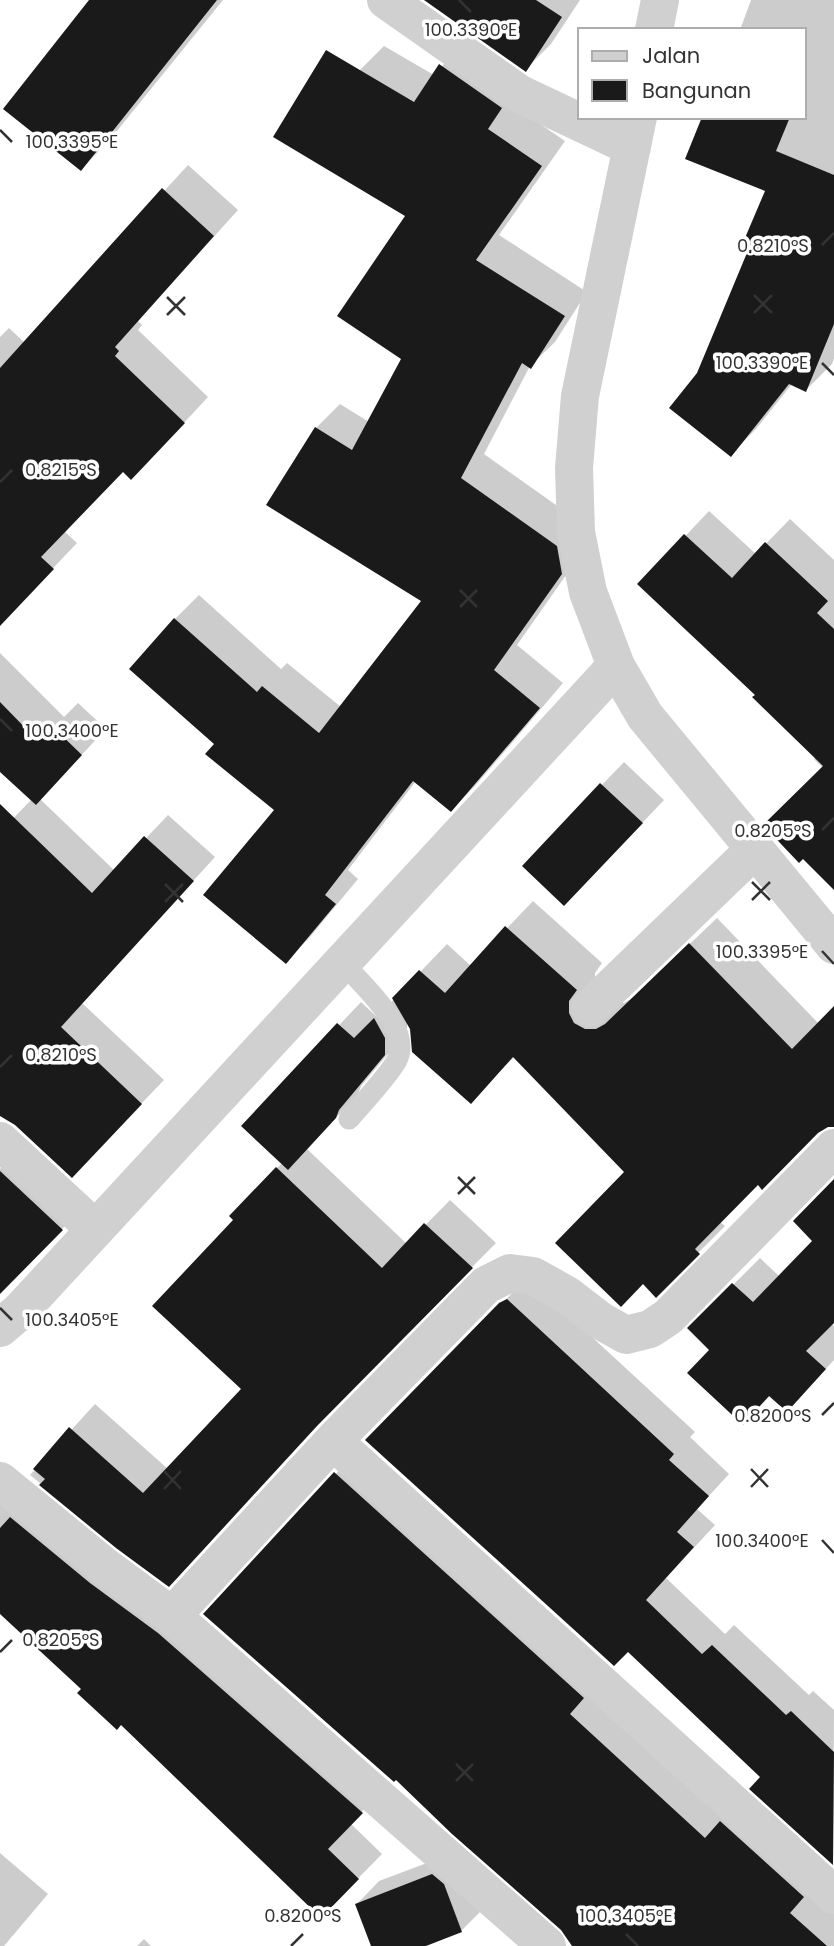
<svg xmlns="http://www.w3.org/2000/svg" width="834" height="1946" font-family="Poppins,sans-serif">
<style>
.shadow{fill:#0003}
.building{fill:#1a1a1a}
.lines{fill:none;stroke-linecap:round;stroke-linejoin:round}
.lane{stroke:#d0d0d0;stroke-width:21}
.street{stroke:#d0d0d0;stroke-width:38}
.ticks{fill:none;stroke:#333;stroke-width:2.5}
.ticks-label{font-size:18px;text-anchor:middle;fill:#333;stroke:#fff;stroke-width:7;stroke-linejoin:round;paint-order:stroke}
</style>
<rect width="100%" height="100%" fill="#fff"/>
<path class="shadow" d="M 91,0 L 223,0 L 108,142 L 81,169 Z
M 427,0 L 580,0 L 551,44 L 526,69 Z
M 751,0 L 834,0 L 834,358 L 832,364 L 806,390 L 792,384 L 756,429 L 731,454 L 698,374 L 751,247 L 767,190 L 704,117 L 804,117 L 804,30 L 740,30 Z
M 465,41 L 511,104 L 565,141 L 499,235 L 587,292 L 555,342 L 530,366 L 484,454 L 580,522 L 585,548 L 517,645 L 563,683 L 475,786 L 451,810 L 416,781 L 348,870 L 358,879 L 310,937 L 286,961 L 276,810 L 216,744 L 175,619 L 199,595 L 281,669 L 287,663 L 341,707 L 424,601 L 316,428 L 340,404 L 369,422 L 403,358 L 408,215 L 305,154 L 360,70 L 384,46 L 434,75 Z
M 188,165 L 238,210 L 138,321 L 142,325 L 138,330 L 208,397 L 156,453 L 123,470 L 64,531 L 77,543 L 0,624 L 0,337 L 9,328 L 25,343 Z
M 709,511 L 756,554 L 790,519 L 834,560 L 834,887 L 823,768 L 814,759 L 816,757 L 757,695 L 640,584 Z
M 0,653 L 64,717 L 78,703 L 106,729 L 40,799 L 115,871 L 168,815 L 215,857 L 82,1003 L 164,1080 L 94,1153 L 0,1109 L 0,832 L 32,799 L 0,770 Z
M 624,762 L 664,800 L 587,881 L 524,866 Z
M 533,901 L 602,963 L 595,973 L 595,985 L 612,1003 L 624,1003 L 634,997 L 717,918 L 819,1024 L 834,1009 L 834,1125 L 828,1125 L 819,1130 L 758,1183 L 720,1222 L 725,1226 L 656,1295 L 627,1172 L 515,1056 L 471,1101 L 407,1021 L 407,1031 L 361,1086 L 358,1094 L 307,1149 L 407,1244 L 450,1200 L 496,1243 L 341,1399 L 117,1546 L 30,1475 L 95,1404 L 168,1469 L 244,1389 L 235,1220 L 231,1216 L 283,1162 L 244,1126 L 361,1002 L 377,1017 L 447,944 L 471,966 Z
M 22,1147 L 85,1206 L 1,1290 L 0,1169 Z
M 834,1182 L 834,1321 L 832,1324 L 834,1326 L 834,1360 L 813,1383 L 771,1395 L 743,1422 L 711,1350 L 690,1328 L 760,1258 L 780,1277 L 814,1241 Z
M 529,1279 L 695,1432 L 690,1437 L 729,1474 L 697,1509 L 715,1525 L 666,1578 L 725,1634 L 734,1625 L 809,1695 L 813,1691 L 834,1710 L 833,1862 L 752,1789 L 763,1777 L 628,1650 L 367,1440 L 523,1282 Z
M 358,1450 L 834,1909 L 834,1946 L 574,1946 L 563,1928 L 396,1778 L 206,1614 Z
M 0,1485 L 386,1788 L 350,1823 L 382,1854 L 321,1916 L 121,1723 L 0,1612 Z
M 456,1852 L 484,1908 L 461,1931 L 421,1946 L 373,1946 L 357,1904 L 379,1881 Z
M 0,1853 L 48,1894 L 4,1946 L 0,1946 Z
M 144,1939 L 151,1946 L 137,1946 Z"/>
<path class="building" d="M 89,0 L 217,0 L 81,171 L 3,109 Z
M 424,0 L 536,0 L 562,17 L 526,72 Z
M 326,50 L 414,102 L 439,64 L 502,108 L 488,129 L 542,166 L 476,260 L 565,316 L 531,369 L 522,363 L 461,478 L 557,546 L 562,574 L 494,670 L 540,708 L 451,812 L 413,781 L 325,895 L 336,904 L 286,964 L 203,895 L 274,810 L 205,754 L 214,744 L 129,669 L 174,618 L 257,692 L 262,686 L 319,733 L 421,601 L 266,505 L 315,427 L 352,450 L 401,359 L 337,316 L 405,216 L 273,137 Z
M 702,117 L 790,117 L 776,151 L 834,175 L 834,324 L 806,392 L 789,384 L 731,457 L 669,408 L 697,373 L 749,248 L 742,245 L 765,191 L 685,159 Z
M 162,188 L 214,236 L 115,347 L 119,351 L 115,356 L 185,423 L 131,480 L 123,472 L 41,557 L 54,569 L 0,626 L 0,368 Z
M 684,534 L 732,578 L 765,542 L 828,601 L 817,613 L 834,629 L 834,890 L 803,859 L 799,863 L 763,825 L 823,766 L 752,697 L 755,695 L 637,584 Z
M 0,702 L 38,741 L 52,726 L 82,755 L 36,805 L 0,772 Z
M 600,783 L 643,823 L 564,906 L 522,866 Z
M 0,804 L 92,893 L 144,836 L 194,881 L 61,1027 L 142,1104 L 72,1178 L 15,1125 L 0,1116 Z
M 505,926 L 577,990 L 569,1001 L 569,1013 L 574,1023 L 585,1029 L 596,1029 L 605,1024 L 689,943 L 792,1049 L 834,1006 L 834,1127 L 828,1127 L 818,1133 L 762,1190 L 758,1185 L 695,1249 L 700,1254 L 656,1298 L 643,1284 L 621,1307 L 555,1243 L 624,1172 L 513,1057 L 471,1104 L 412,1052 L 410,1029 L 392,998 L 419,970 L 445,993 Z
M 374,1018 L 385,1038 L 385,1055 L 339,1110 L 336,1118 L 288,1170 L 241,1126 L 337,1023 L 354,1038 Z
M 276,1167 L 382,1268 L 424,1223 L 473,1268 L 317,1426 L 169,1587 L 116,1548 L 39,1485 L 45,1479 L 33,1469 L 69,1427 L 143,1493 L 241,1389 L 152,1306 L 233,1220 L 229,1216 Z
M 0,1171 L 63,1230 L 0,1294 Z
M 834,1179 L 834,1323 L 806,1351 L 826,1369 L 787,1412 L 769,1396 L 743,1425 L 687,1373 L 709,1350 L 687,1328 L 732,1283 L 753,1302 L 812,1241 L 793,1221 Z
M 507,1299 L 674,1454 L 669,1460 L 709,1496 L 677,1532 L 694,1547 L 646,1600 L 702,1654 L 712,1645 L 786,1715 L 791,1711 L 834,1752 L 833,1865 L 749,1789 L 760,1777 L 628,1652 L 614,1666 L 365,1440 L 499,1303 Z
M 334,1472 L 584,1698 L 570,1714 L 705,1838 L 720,1821 L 804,1897 L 790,1913 L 827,1946 L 572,1946 L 561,1930 L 452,1834 L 396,1780 L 394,1782 L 203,1614 Z
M 10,1517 L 90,1583 L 158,1633 L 363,1813 L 328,1849 L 359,1879 L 321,1918 L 121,1725 L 117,1730 L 77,1693 L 81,1689 L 0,1614 L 0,1528 Z
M 432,1874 L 444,1884 L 462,1932 L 426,1946 L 371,1946 L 355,1904 Z"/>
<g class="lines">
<path class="lane" d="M 342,962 C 361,984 413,1028 397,1060 C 389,1075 362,1104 349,1119"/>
<path class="street" d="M 386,0 L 520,94 L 632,147
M 654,30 L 660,0
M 638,117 L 580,396 L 574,468 L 576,532 L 588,592 L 616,666 L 645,716 L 834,945
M 590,1008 L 755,849
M 0,1141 L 94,1228
M 0,1328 L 20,1311 L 616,666
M 333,1441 L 834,1895
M 0,1481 L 103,1565 L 172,1616 L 547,1946
M 172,1616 L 333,1441 L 486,1285 L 510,1273 L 533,1276 L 567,1295 L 601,1321 L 626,1335 L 650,1329 L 668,1317 L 834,1148"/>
</g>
<path class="ticks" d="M 459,0 L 471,12M 0,130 L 12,142M 822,245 L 834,233M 754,295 L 772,313M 167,297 L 185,315M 754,313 L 772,295M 167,315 L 185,297M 822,363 L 834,375M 0,482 L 12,470M 460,590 L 477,607M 460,607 L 477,590M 0,719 L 12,731M 822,830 L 834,818M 752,882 L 770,900M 165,884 L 183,902M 752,900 L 770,882M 165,902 L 183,884M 822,951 L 834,964M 0,1067 L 12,1055M 458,1177 L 475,1194M 458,1194 L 475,1177M 0,1308 L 12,1320M 822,1415 L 834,1403M 751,1469 L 768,1487M 164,1471 L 181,1489M 751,1487 L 768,1469M 164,1489 L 181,1471M 822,1540 L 834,1553M 0,1652 L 12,1640M 456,1764 L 473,1781M 456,1781 L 473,1764M 626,1934 L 638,1946M 291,1946 L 303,1934"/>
<g class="ticks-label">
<text x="471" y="36">100.3390°E</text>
<text x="72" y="148">100.3395°E</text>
<text x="773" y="252">0.8210°S</text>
<text x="762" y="369">100.3390°E</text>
<text x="61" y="476">0.8215°S</text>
<text x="72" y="737">100.3400°E</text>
<text x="773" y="837">0.8205°S</text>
<text x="762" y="958">100.3395°E</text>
<text x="61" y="1061">0.8210°S</text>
<text x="72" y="1326">100.3405°E</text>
<text x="773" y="1422">0.8200°S</text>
<text x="762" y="1547">100.3400°E</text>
<text x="61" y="1646">0.8205°S</text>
<text x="303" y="1922">0.8200°S</text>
<text x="626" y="1922">100.3405°E</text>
</g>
<rect x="578" y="28" width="228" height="91" fill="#ffffff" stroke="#adadad" stroke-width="2"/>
<rect x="592" y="51" width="35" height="10" fill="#d0d0d0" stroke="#adadad" stroke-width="2"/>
<text x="642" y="63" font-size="21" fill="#333333">Jalan</text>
<rect x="592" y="80" width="35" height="21" fill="#1a1a1a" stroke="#adadad" stroke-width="2"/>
<text x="642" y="98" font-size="21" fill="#333333">Bangunan</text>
</svg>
